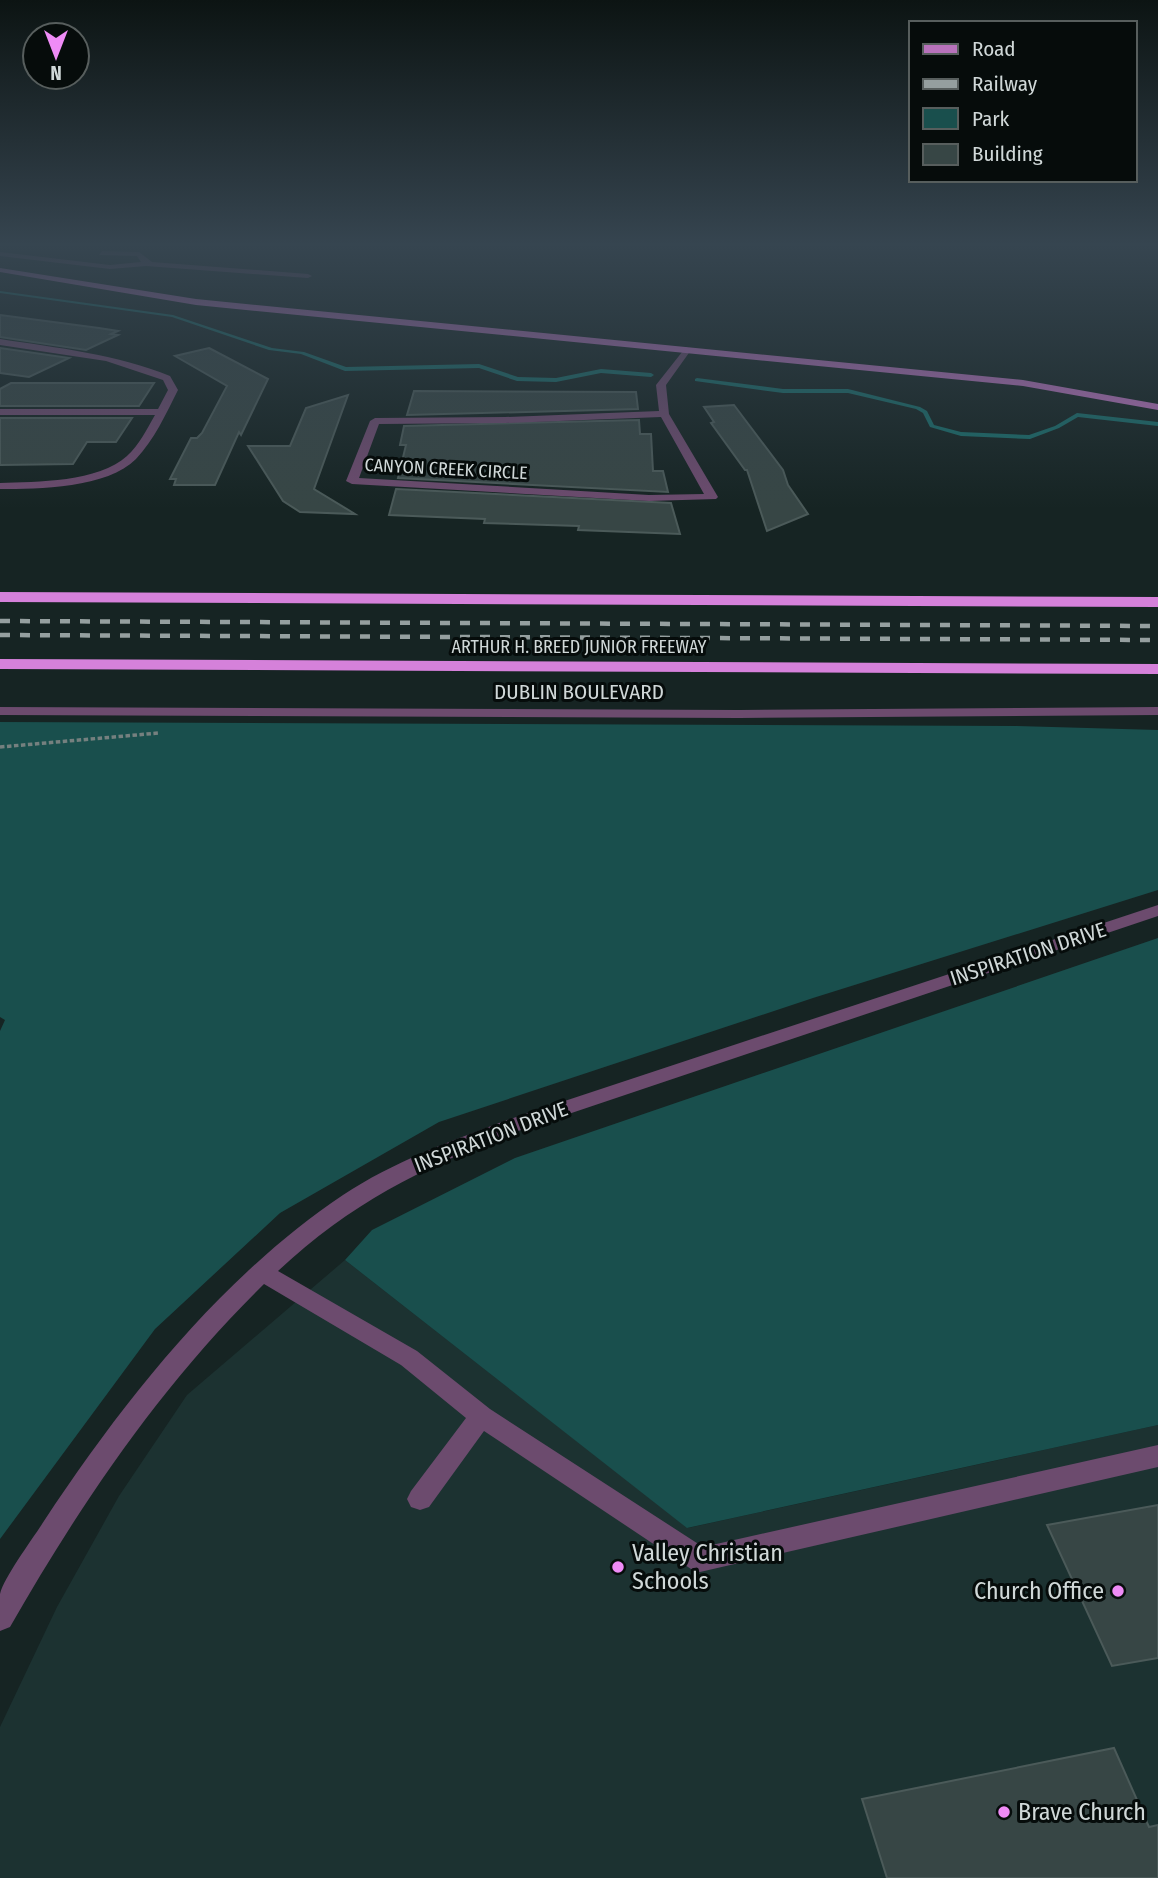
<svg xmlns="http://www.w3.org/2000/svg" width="1158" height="1878" font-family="'Fira Sans Condensed',sans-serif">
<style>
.built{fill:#1c3231}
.green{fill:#194f4d}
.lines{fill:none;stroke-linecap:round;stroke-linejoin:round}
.stream{fill:#1b6b69;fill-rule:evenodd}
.building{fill:#374645;stroke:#4b5a59;stroke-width:2}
.path{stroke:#75807f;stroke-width:3.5;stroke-dasharray:4.5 2.5;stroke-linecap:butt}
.minor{fill:#6c4b6e;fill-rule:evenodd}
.major{fill:#b772bb;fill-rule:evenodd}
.highway{fill:#d581da;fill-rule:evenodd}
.rail{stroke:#959f9f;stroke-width:4.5;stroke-dasharray:10 10;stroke-linecap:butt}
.poi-dot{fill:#ef8bf6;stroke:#060c0b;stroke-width:2.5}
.labels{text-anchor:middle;stroke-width:6;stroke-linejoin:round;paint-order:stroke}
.far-street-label{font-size:18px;fill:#d0d8d8;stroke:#060c0b}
.street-label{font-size:21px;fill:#d0d8d8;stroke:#060c0b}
.near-poi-label{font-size:24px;fill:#d0d8d8;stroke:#060c0b;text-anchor:start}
</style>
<rect width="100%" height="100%" fill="#162423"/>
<path class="built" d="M 345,1260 L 688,1528 L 1158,1425 L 1158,1878 L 0,1878 L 0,1727 L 57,1607 L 119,1496 L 187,1395 Z"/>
<path class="green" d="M 0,722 L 1017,726 L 1158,730 L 1158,890 L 813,998 L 439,1122 L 280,1213 L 155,1329 L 0,1539 L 0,1031 L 5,1020 L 0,1017 Z
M 1158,938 L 1158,1425 L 687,1528 L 345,1260 L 372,1230 L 515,1158 Z"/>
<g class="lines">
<path class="stream" d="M 0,291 L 173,315 L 272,348 L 304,352 L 346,367 L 479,364 L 518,377 L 556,378 L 601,369 L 651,373 L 654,375 L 651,377 L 601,373 L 556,382 L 517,381 L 479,368 L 345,371 L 301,354 L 269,350 L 172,317 L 0,293 Z
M 697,378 L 783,389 L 848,389 L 920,407 L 927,411 L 934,425 L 961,432 L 1029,435 L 1055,426 L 1077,413 L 1158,422 L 1158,426 L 1078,417 L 1059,428 L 1030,439 L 961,436 L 930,427 L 923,413 L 916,409 L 848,393 L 783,393 L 695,381 L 695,379 Z"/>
</g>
<path class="building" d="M 0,315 L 99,328 L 118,331 L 111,334 L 118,335 L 86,350 L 0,337 Z
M 0,348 L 69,358 L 29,377 L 0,373 Z
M 209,348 L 268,379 L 241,435 L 239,432 L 215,485 L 174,485 L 176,479 L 170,479 L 191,438 L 197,438 L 202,433 L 227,386 L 175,356 Z
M 11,383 L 154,383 L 139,406 L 0,406 L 0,389 Z
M 414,391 L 636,392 L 638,409 L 407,415 Z
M 348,395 L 314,489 L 355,514 L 300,512 L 283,501 L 248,446 L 290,446 L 306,408 Z
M 734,405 L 783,470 L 788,485 L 808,514 L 767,531 L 747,470 L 745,470 L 711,423 L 714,422 L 704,407 Z
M 0,418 L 132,418 L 116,442 L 87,442 L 73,464 L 0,465 Z
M 639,420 L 640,434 L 651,434 L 653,471 L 663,471 L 668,492 L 398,478 L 406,445 L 400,445 L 404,426 Z
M 396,489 L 671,503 L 680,534 L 578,530 L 579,526 L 484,523 L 485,519 L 389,515 Z
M 1158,1505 L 1158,1658 L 1112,1666 L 1047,1525 Z
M 1114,1748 L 1149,1827 L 1158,1825 L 1158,1878 L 887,1878 L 862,1799 Z"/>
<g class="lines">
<path class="path" d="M 0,747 L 159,733"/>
<path class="minor" d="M 102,251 L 139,252 L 152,262 L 308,274 L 312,276 L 308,278 L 146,266 L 110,269 L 0,256 L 0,252 L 110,265 L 141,262 L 137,256 L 99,255 Z
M 0,339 C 58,348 116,354 170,376 L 178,390 C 166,414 154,440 136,459 C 108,488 38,489 0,489 L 0,483 C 36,482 99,482 127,456 C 139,445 147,429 155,415 L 0,415 L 0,409 L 158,409 L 168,390 L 163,380 L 106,361 L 0,345 Z
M 686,347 L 691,350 L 666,385 L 669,414 L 718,497 L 716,499 L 649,501 L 352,484 L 346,481 L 370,421 L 375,418 L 505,417 L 659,411 L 656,385 ZM 661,417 L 704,494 L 649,495 L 359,478 L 379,424 L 505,423 Z
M 0,707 L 739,710 L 1158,707 L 1158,715 L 739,718 L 0,715 Z
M 1158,905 L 1158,916 L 521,1130 C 426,1166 354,1200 278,1271 L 417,1351 L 490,1409 L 703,1547 L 1158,1445 L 1158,1467 L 700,1572 L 691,1569 L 484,1431 L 429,1507 L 420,1510 L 411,1507 L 407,1499 L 411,1491 L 466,1418 L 401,1365 L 264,1284 C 161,1385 81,1503 10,1627 L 0,1631 C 0,1619 0,1605 0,1594 C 4,1577 34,1537 44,1521 C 125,1399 220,1278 343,1195 C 393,1162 451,1141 507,1120 Z"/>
<path class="major" d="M 0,268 L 196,299 L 1023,380 L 1158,404 L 1158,410 L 1023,386 L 196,305 L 0,272 Z"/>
<path class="highway" d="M 0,592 L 1158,597 L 1158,607 L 0,602 Z
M 0,659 L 1158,664 L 1158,674 L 0,669 Z"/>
<path class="rail" d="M 0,621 L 1158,626
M 0,635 L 1158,640"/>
</g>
<linearGradient id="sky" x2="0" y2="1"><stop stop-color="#0c1413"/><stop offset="0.48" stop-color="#364550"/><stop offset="1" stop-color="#364550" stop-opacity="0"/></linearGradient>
<rect width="1158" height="509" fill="url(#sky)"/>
<g class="poi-dot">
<circle cx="618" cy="1567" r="7"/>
<circle cx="1118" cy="1591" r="7"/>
<circle cx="1004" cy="1812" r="7"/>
</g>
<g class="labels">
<g class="far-street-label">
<text transform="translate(446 469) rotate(3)" y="6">CANYON CREEK CIRCLE</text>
<text x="579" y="653">ARTHUR H. BREED JUNIOR FREEWAY</text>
</g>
<g class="street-label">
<text x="579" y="699">DUBLIN BOULEVARD</text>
<text transform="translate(1028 954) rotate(-18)" y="7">INSPIRATION DRIVE</text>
<text transform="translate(491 1137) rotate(-21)" y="7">INSPIRATION DRIVE</text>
</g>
<g class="near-poi-label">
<text x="632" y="1561">Valley Christian<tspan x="632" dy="28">Schools</tspan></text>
<text x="1104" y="1599" text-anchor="end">Church Office</text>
<text x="1018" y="1820">Brave Church</text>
</g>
</g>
<rect x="909" y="21" width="228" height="161" fill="#060c0b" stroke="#575e5d" stroke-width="2"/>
<rect x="923" y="44" width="35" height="10" fill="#b772bb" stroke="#575e5d" stroke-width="2"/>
<text x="972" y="56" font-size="21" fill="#d0d8d8">Road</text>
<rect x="923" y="79" width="35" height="10" fill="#959f9f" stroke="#575e5d" stroke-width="2"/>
<text x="972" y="91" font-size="21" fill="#d0d8d8">Railway</text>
<rect x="923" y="108" width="35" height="21" fill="#194f4d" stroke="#575e5d" stroke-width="2"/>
<text x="972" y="126" font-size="21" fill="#d0d8d8">Park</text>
<rect x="923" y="144" width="35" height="21" fill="#374645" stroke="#575e5d" stroke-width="2"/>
<text x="972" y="161" font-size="21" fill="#d0d8d8">Building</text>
<g transform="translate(56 56) rotate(180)"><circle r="33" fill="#060c0b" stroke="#575e5d" stroke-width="2"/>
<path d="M0-5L12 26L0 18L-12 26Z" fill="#ef8bf6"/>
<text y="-10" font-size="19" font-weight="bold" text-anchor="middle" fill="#d0d8d8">N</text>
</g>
</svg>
